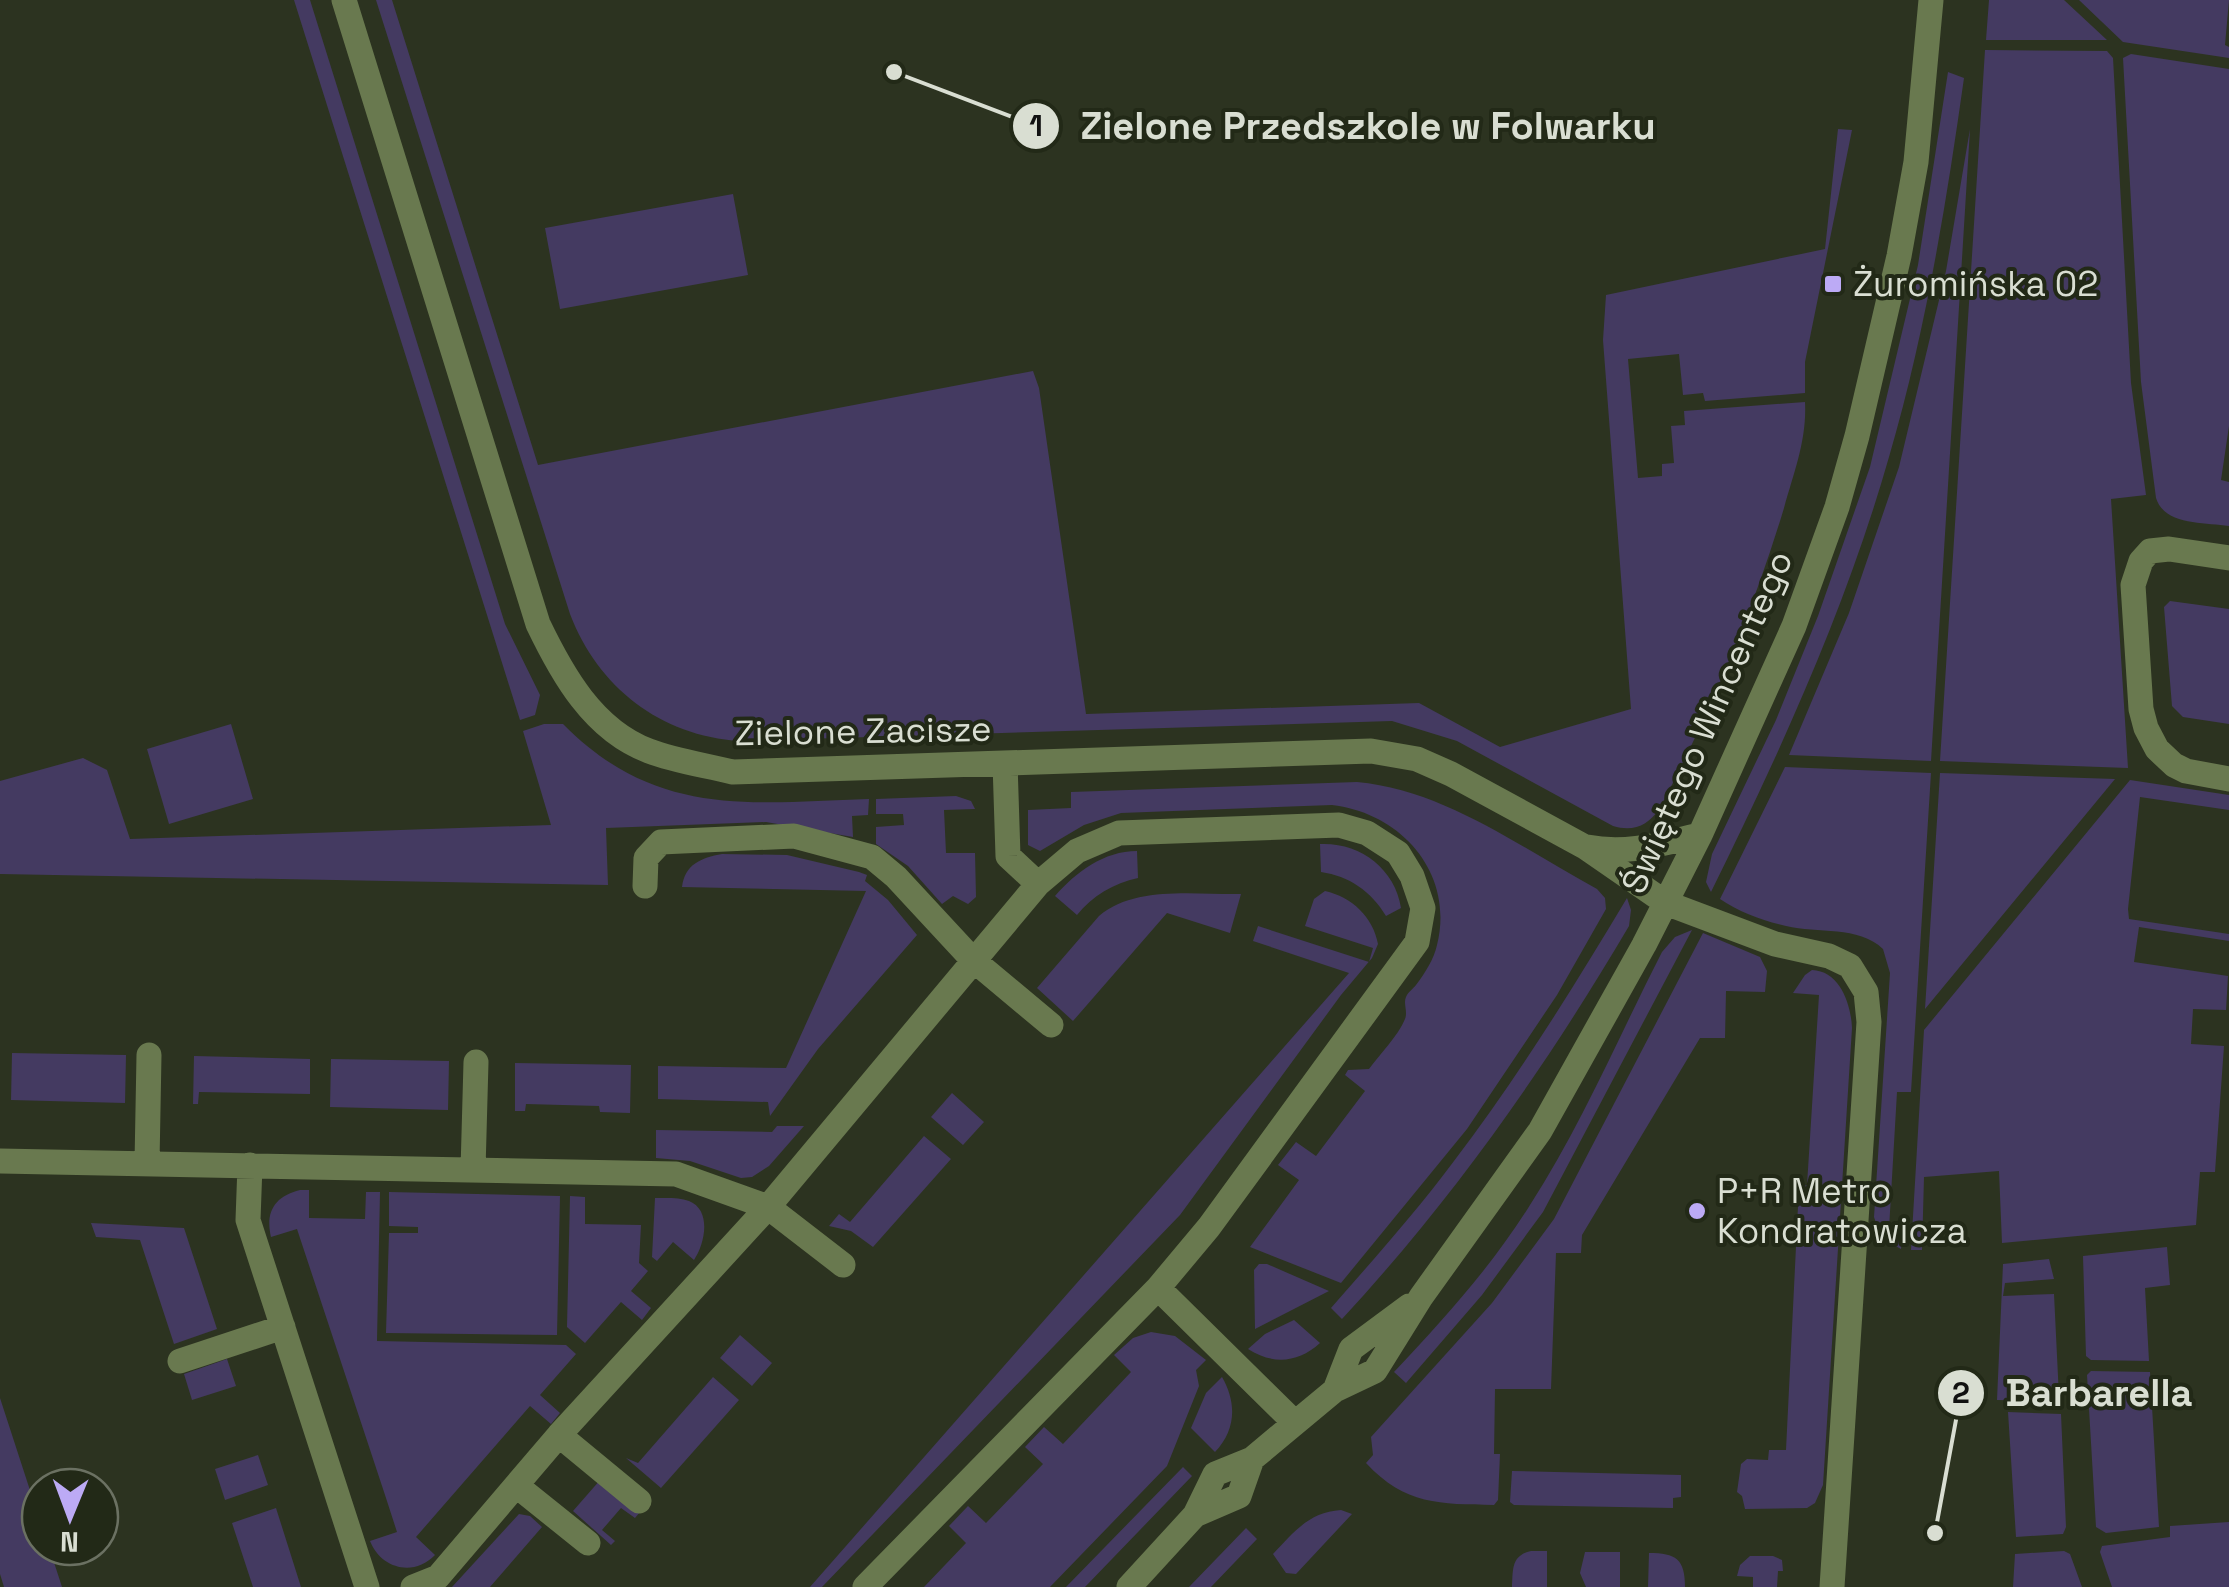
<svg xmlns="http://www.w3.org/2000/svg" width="2229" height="1587" font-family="'Space Grotesk',sans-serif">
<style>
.green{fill:#443a61}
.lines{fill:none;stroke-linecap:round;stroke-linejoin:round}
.minor{stroke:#69794f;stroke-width:25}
.poi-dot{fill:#bcaaf5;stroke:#222917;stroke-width:4}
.labels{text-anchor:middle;stroke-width:8;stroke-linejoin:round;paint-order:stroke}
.poi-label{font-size:35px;fill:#d9ded2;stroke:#222917;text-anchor:start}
.street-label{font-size:35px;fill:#d9ded2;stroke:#222917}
.leader{fill:none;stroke:#d9ded2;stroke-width:4}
.callout-dot{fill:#d9ded2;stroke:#222917;stroke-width:4}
.mark-label{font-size:30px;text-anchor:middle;font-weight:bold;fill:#111}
.callout-label{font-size:38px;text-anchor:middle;font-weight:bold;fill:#d9ded2;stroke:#222917;stroke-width:8;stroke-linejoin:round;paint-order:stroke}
</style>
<rect width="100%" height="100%" fill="#2c3320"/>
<path class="green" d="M 294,0 L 310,0 L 505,624 L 540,695 L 535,715 L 520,720 Z
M 376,0 L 392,0 L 538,465 L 1033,371 L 1039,388 L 1086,714 L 1419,703 L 1500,747 L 1631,709 L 1603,340 L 1606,295 L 1825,249 L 1838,129 L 1852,130 L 1805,362 L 1805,393 L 1705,401 L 1703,393 L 1683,395 L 1679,354 L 1628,359 L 1638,478 L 1662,476 L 1662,464 L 1674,463 L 1671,426 L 1685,425 L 1684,411 L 1805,402 C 1807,440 1794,472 1784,508 C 1753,611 1710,713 1660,808 C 1648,826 1633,832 1613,826 L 1457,741 L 1392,721 L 740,741 C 660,736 598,687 570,614 Z
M 1989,0 L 2064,0 L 2107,40 L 1986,40 Z
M 2079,0 L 2229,0 L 2225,45 L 2229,47 L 2229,58 L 2123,42 Z
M 1985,50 L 2107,51 L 2113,58 L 2131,383 L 2146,495 L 2111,499 L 2128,768 L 1940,761 Z
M 2131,54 L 2229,69 L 2229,426 L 2221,480 L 2229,482 L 2229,526 C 2204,522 2165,526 2156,498 L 2141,382 L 2123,58 Z
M 1948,72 L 1964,78 C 1946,206 1925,334 1889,457 C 1846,608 1780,752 1711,892 L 1706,882 L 1712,854 L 1776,720 L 1818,616 L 1870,467 L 1918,265 Z
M 1970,129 L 1931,761 L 1789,755 L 1849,613 L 1899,467 L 1946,271 Z
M 733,194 L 748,275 L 560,309 L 545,228 Z
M 2170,601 L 2229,609 L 2229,724 L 2183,717 L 2172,706 L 2164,607 Z
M 231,724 L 253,799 L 169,824 L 147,749 Z
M 544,724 L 563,724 C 656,818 749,803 869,799 L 868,815 L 852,816 L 853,837 L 766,822 L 606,828 L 608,885 L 0,874 L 0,781 L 83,758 L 107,770 L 130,839 L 551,825 L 523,731 Z
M 1785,767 L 1931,773 L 1911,1092 L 1897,1092 L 1889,1229 L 1903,1230 L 1901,1249 L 1881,1238 L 1874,1217 L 1890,973 L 1883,949 C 1858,925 1818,934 1786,926 C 1763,921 1739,912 1720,899 Z
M 1940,773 L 2115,779 L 1925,1009 Z
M 2130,780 L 2229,795 L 2229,810 L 2140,797 L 2128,909 L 2129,919 L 2229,934 L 2229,941 L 2139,927 L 2134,962 L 2228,976 L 2226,1010 L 2193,1009 L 2191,1044 L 2224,1046 L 2215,1172 L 2200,1172 L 2196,1225 L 2002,1243 L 1999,1171 L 1924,1177 L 1922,1250 L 1911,1250 L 1924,1030 Z
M 1357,782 C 1445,790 1521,848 1597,889 L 1605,898 L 1606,909 L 1557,995 L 1467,1129 L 1341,1283 L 1250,1247 L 1299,1180 L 1278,1165 L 1296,1142 L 1316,1156 L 1365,1091 L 1345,1075 L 1348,1070 L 1369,1069 C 1380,1054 1398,1036 1405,1019 C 1408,1012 1403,1003 1406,997 C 1408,992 1413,989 1416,985 C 1425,973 1434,959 1437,945 C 1455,873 1401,813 1332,805 L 1121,813 L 1084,825 L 1040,851 L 1028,845 L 1028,810 L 1071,808 L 1071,792 Z
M 956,796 L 971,801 L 975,809 L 944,810 L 946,853 L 975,853 L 976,897 L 968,904 L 953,896 L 942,904 L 908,866 L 876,844 L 876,827 L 904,825 L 903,814 L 876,814 L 876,799 Z
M 1320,844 C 1359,842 1395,868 1401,908 L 1386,916 C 1371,891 1349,876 1321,872 Z
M 1137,851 L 1138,878 C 1114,883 1092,896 1077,915 L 1055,896 C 1076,872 1104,851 1137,851 Z
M 722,854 L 787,855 L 859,872 L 867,875 L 865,881 L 888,900 L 917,935 L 818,1049 L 770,1116 L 768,1102 L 658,1099 L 658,1066 L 786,1068 L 866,891 L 682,887 C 685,864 701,858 722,854 Z
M 1325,891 C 1352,897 1373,917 1378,944 L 1372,958 L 1341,995 L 1180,1215 L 822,1587 L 810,1587 L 1349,973 L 1253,941 L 1258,926 L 1369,962 L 1373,948 L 1305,926 L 1314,899 Z
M 1241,894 L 1230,933 L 1167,913 L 1073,1021 L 1037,988 L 1099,916 C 1135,885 1197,895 1241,894 Z
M 1627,898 L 1631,910 L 1629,926 C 1546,1067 1453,1199 1342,1319 L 1331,1308 C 1373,1260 1416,1212 1454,1161 C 1518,1077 1573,988 1627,898 Z
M 1692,930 L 1543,1212 L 1482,1295 L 1406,1383 L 1394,1372 C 1443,1320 1492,1266 1530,1205 C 1581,1126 1619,1036 1662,952 L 1675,937 Z
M 1703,933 L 1760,957 L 1767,971 L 1765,992 L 1726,991 L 1725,1038 L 1700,1038 L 1582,1235 L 1581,1253 L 1556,1253 L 1551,1389 L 1495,1389 L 1494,1454 L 1500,1454 L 1498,1500 L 1494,1505 C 1440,1504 1405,1505 1366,1463 L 1373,1455 L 1371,1437 L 1492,1303 L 1554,1219 Z
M 1812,970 C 1840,971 1851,1004 1852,1028 L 1823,1485 L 1815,1503 L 1807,1508 L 1745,1509 L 1742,1496 L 1737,1492 L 1741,1464 L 1747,1459 L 1768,1460 L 1769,1450 L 1786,1450 L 1799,1186 L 1807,1185 L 1819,995 L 1793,993 L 1805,975 Z
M 12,1053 L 126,1055 L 125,1103 L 11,1100 Z
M 194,1056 L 310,1059 L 310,1094 L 199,1092 L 198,1104 L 193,1104 Z
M 331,1059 L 449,1061 L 448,1110 L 330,1107 Z
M 515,1063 L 631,1065 L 630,1113 L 600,1112 L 599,1106 L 526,1104 L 525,1111 L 515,1111 Z
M 952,1093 L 984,1122 L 963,1145 L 931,1117 Z
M 777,1126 L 804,1126 L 769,1166 L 752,1177 L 741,1178 L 690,1161 L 656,1158 L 656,1130 L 772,1132 Z
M 924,1136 L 951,1159 L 873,1247 L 851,1231 L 829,1226 L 839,1214 L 850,1222 Z
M 300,1190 L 309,1190 L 309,1218 L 365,1219 L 366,1192 L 380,1192 L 377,1341 L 566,1345 L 576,1354 L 540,1395 L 560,1413 L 551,1424 L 530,1406 L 416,1537 L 435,1555 C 414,1577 381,1569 370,1541 L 397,1532 L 386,1498 L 297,1229 L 271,1237 C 265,1212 275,1196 300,1190 Z
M 389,1192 L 560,1196 L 557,1335 L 386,1333 L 389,1233 L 418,1233 L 418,1227 L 389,1226 Z
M 570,1196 L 585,1197 L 585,1224 L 641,1225 L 639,1263 L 648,1271 L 631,1291 L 651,1308 L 642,1320 L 621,1302 L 585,1343 L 567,1327 Z
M 655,1198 C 665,1198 679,1197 689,1201 C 712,1210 705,1244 694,1260 L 673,1242 L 657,1261 L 652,1257 Z
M 91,1223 L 184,1228 L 217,1329 L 174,1344 L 140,1240 L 96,1237 Z
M 2167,1247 L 2170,1285 L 2145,1288 L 2149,1361 L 2091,1360 L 2086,1356 L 2083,1256 Z
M 2049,1259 L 2054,1279 L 2005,1283 L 2003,1296 L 2054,1294 L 2059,1397 L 2054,1401 L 1997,1400 L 2003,1264 Z
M 1259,1264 L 1267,1264 L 1329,1291 L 1255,1329 L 1254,1270 Z
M 1294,1320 L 1320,1343 C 1298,1363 1273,1365 1248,1349 L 1265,1334 Z
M 1151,1332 L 1175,1336 L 1206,1360 L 1196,1370 L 1199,1386 L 1167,1466 L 1050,1587 L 924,1587 L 966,1543 L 949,1526 L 968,1506 L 986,1523 L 1043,1464 L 1025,1447 L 1044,1427 L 1063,1444 L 1131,1372 L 1114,1355 L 1133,1338 Z
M 740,1335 L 772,1363 L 752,1386 L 720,1358 Z
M 227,1359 L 236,1386 L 192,1400 L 184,1374 Z
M 2091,1371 L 2150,1372 L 2159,1527 L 2106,1533 L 2096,1527 L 2087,1375 Z
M 713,1377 L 739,1400 L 661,1488 L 626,1458 L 638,1463 Z
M 1222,1377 C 1237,1403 1236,1430 1215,1452 L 1191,1428 L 1206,1393 Z
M 0,1398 L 40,1521 L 40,1547 L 49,1547 L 62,1587 L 4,1587 L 0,1574 Z
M 2008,1412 L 2061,1414 L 2066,1527 L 2063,1534 L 2016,1537 Z
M 258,1455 L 268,1485 L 225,1500 L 215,1469 Z
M 1183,1467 L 1192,1476 L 1085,1587 L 1066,1587 Z
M 1512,1471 L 1681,1475 L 1681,1497 L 1673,1498 L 1673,1508 L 1514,1505 L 1510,1502 Z
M 601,1479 L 640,1512 L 635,1518 L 621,1508 L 602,1530 L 615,1541 L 611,1545 L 573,1511 Z
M 276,1508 L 301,1587 L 253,1587 L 232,1523 Z
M 1341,1510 L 1352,1514 L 1296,1574 L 1286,1573 L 1273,1554 C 1294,1532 1309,1512 1341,1510 Z
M 519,1514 L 530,1516 L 542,1527 L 490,1587 L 452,1587 Z
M 2229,1522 L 2229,1587 L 2112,1587 L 2100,1552 L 2102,1546 L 2170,1537 L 2170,1526 Z
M 1246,1528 L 1257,1539 L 1211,1587 L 1189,1587 Z
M 1531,1551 L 1547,1551 L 1547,1587 L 1512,1587 C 1513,1570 1511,1555 1531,1551 Z
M 2064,1551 L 2070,1554 L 2082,1587 L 2013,1587 L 2015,1554 Z
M 1585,1552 L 1620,1552 L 1620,1587 L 1586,1587 L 1580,1573 Z
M 1649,1553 C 1676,1553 1685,1559 1685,1587 L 1648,1587 Z
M 1750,1556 L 1773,1556 L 1782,1560 L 1783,1571 L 1778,1571 L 1777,1587 L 1753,1587 L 1753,1577 L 1737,1576 L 1740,1565 Z"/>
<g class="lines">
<path class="minor" d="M 344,0 L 538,624 C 562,674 593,730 649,751 C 675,761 705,765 733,772 L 1371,751 L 1417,759 L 1451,774 L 1585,847 L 1666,903 L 1775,944 L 1829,956 L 1850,966 L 1866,992 L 1869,1022 L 1832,1587
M 2229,558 L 2169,549 L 2150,551 L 2141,561 L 2133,585 L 2141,709 L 2146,728 L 2157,749 L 2174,765 L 2186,771 L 2229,779
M 1005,763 L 1008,856 L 1038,884
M 1587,847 C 1627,855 1661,844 1700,835
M 645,886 L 646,858 L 661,842 L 794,836 L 872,857 L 896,877 L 972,959 L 1051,1025
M 0,1161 L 676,1174 L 768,1207 L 843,1265
M 147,1163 L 149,1055
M 250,1165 L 248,1220 L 367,1587
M 473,1170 L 476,1062
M 1158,1288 L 1295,1423
M 180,1361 L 283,1327
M 1335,1390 L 1351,1349 L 1409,1306
M 559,1435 L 639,1501
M 517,1486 L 588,1543
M 1195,1515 L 1239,1496 L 1252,1459
M 413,1587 L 438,1577 L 559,1435 L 768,1207 L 1038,884 L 1077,851 L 1119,833 L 1339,825 L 1367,833 L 1398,853 L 1412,876 L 1423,908 L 1417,942 L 1209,1227 L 1158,1288 L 865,1587
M 1129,1587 L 1195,1515 L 1215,1474 L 1252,1459 L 1335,1390 L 1375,1371 L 1421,1297 L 1540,1131 L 1644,945 L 1700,835 L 1794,626 L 1837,507 L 1857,436 L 1899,256 L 1916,162 L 1931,0"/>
</g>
<g class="poi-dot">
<rect x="1823" y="274" width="20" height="20" rx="5"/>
<circle cx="1697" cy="1211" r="10"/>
</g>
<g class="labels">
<g class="poi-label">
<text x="1853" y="296">Żuromińska 02</text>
<text x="1717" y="1203">P+R Metro<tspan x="1717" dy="40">Kondratowicza</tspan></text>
</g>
<g class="street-label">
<text transform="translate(1707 722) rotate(-66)" y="12">Świętego Wincentego</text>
<text transform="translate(863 731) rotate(-1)" y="12">Zielone Zacisze</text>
</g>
</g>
<path class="leader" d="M894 72L1036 126M1935 1533L1961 1393"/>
<g class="callout-dot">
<circle cx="894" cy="72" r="10"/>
<circle cx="1935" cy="1533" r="10"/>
<circle cx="1036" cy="126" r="25"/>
<circle cx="1961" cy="1393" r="25"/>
</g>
<g class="mark-label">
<text x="1036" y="136">1</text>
<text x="1961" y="1403">2</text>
</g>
<g class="callout-label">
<text x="1368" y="139">Zielone Przedszkole w Folwarku</text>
<text x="2099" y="1406">Barbarella</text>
</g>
<g transform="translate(70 1517) rotate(181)"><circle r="48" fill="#222917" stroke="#6b7162" stroke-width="2.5"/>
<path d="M0-8L18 38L0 25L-18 38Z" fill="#bcaaf5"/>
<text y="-15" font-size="28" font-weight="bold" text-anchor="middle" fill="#d9ded2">N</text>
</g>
</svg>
